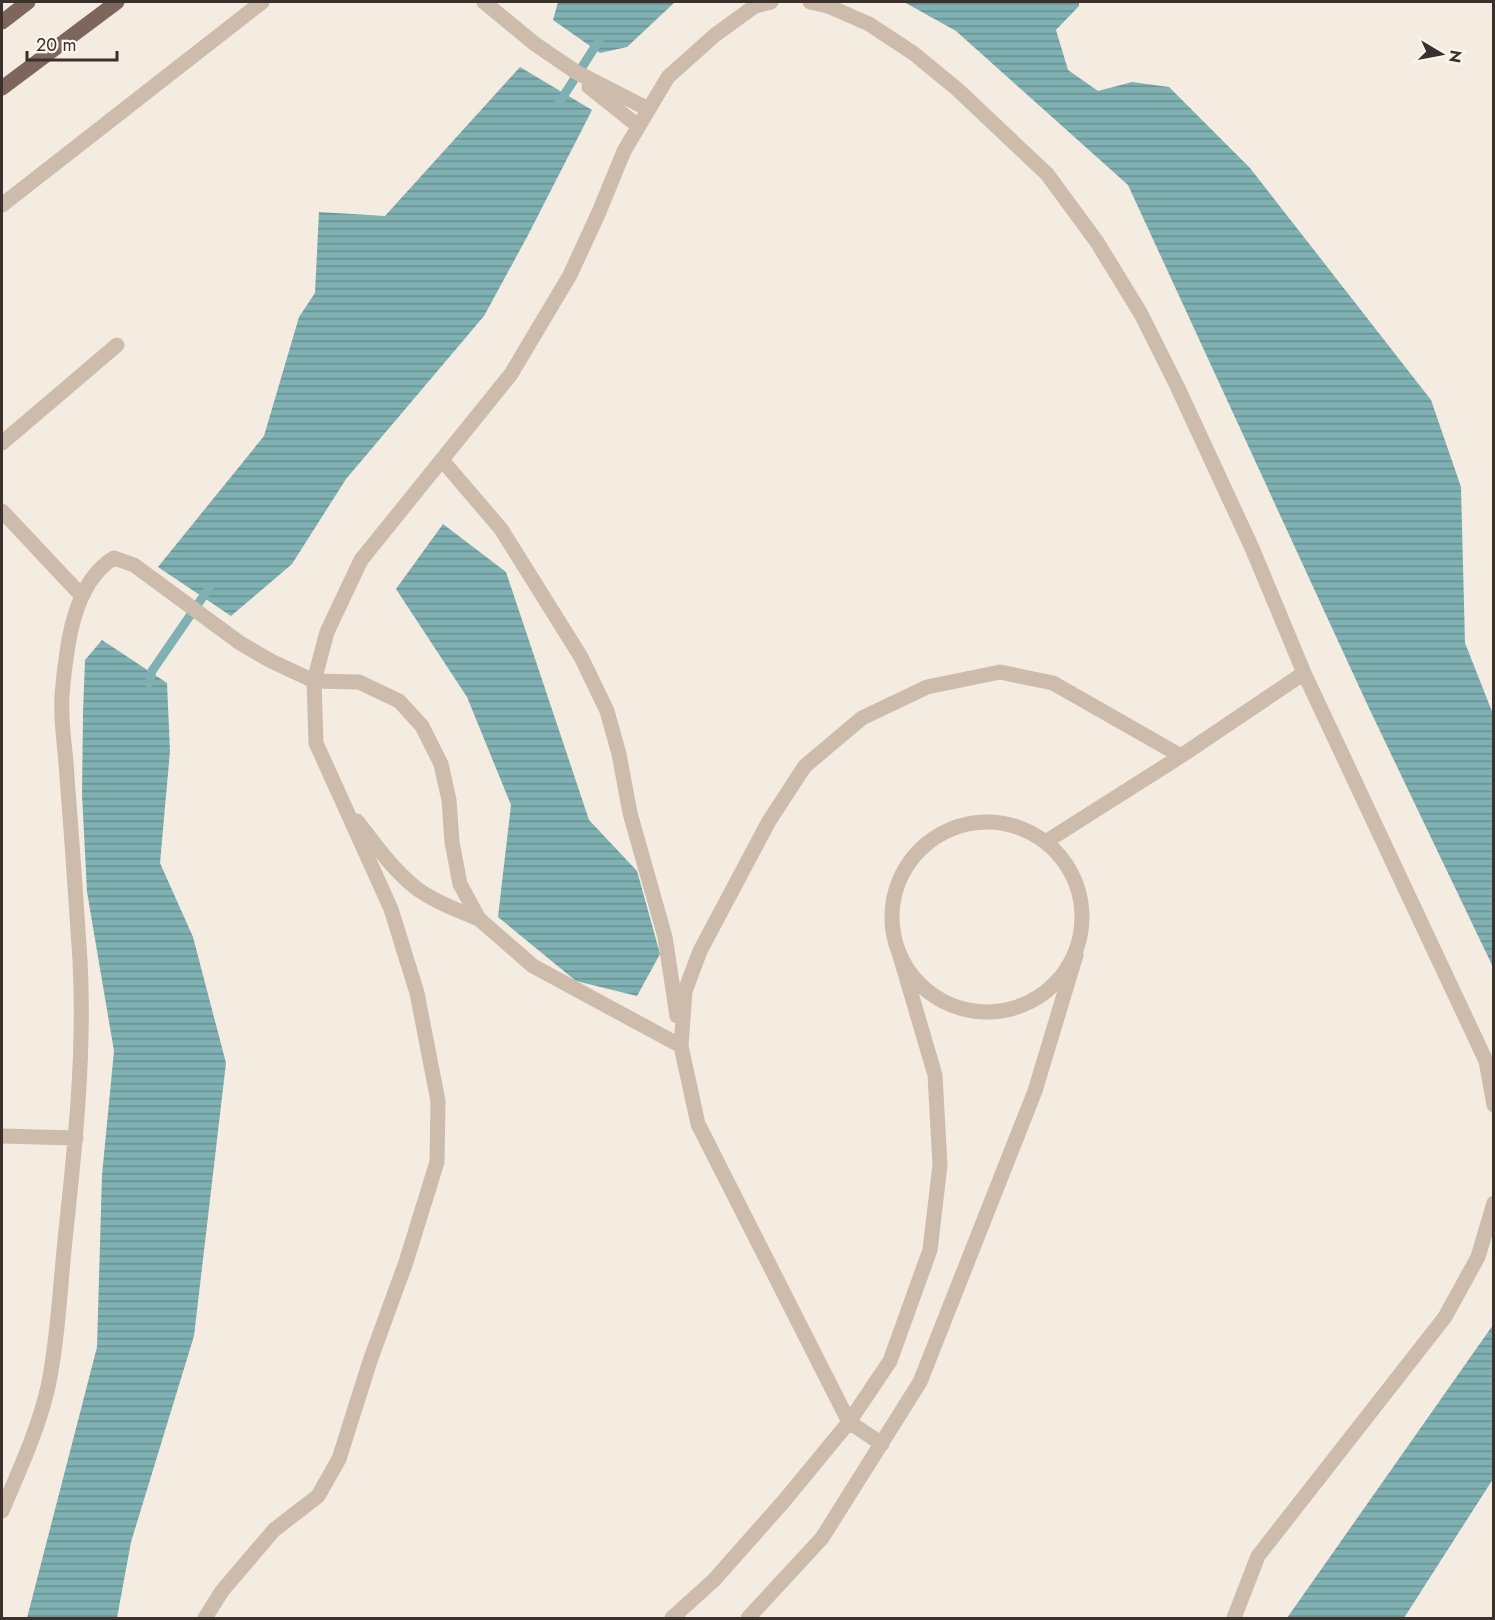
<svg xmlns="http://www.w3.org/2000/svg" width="1495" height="1620" font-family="Jost,sans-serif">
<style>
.water{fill:url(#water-rules)}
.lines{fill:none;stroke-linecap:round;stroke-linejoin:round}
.stream{stroke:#7fb0b2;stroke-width:9}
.service{stroke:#cdbbac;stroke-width:15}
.primary{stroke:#7d675c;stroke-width:15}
</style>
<defs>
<pattern id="water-rules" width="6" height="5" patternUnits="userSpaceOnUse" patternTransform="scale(1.5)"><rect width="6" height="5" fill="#7fb0b2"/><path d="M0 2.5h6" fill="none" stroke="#699091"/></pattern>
</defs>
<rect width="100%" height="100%" fill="#f4ebe1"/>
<path class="water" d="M 558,2 L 675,2 L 627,47 L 600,53 L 553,20 Z
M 904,2 L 1079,2 L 1079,6 L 1056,30 L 1068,70 L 1098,91 L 1132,82 L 1169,87 L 1250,168 L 1431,400 L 1461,487 L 1465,643 L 1493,714 L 1493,967 L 1368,706 L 1128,185 L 956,31 Z
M 520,67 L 592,110 L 527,237 L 484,316 L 346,479 L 292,564 L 231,616 L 158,567 L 264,436 L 299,317 L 315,293 L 319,212 L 385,216 Z
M 443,524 L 506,572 L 589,820 L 637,871 L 660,954 L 637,996 L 576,981 L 498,917 L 511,805 L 467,697 L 396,589 Z
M 102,640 L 167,683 L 170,751 L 160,863 L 193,937 L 226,1063 L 194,1336 L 131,1542 L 117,1618 L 27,1618 L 97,1347 L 102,1175 L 114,1051 L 87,892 L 82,794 L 83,713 L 85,660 Z
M 1493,1325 L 1493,1479 L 1404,1618 L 1287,1618 Z"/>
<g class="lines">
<path class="stream" d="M 559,103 L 600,39
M 149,683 L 152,671 L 209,588"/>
<path class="service" d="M 484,2 L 535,44 L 576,72 L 648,109
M 810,2 L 828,6 L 869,24 L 913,53 L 957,89 L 1047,174 L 1097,242 L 1141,314 L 1177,386 L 1252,548 L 1304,673 L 1486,1061 L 1494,1105
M 589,87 L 638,126
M 2,205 L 262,2
M 2,443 L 117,345
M 442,460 L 501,529 L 581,657 L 607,711 L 619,754 L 630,813 L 665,937 L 677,1016
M 2,511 L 81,595
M 357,821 C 375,844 393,870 416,888 C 435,902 457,910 479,919
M892 917a95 95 0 1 1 190 0a95 95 0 1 1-190 0Z
M 1047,841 L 1181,756 L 1304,673
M 2,1136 L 76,1138
M 882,1444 L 849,1422 L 698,1124 L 681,1046 L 685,991 L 700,951 L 769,821 L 805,766 L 862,718 L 927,687 L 1000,672 L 1053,683 L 1181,756
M 2,1511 C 19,1471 38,1430 48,1387 C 58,1339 60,1288 65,1240 C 75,1147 85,1054 80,960 C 76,900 72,839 67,778 C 66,751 60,722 62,695 C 66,650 72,583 114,558 L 134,565 L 240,643 L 271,661 L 314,681 L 359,682 L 399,701 L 422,726 L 441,764 L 449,800 L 452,842 L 460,884 L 479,919 L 533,966 L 681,1046
M 205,1618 L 222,1591 L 274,1530 L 318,1496 L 339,1459 L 370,1361 L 406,1262 L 437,1162 L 438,1101 L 417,993 L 391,909 L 316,743 L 314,681 L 327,632 L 361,560 L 511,374 L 570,275 L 599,212 L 624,151 L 668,77 L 715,35 L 755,6 L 771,2
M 672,1618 L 714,1580 L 784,1501 L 849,1422 L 890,1361 L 930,1250 L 940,1165 L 935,1075 L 900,956
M 748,1618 L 822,1538 L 920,1382 L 1035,1091 L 1076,955
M 1234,1618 L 1258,1556 L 1445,1317 L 1478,1257 L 1494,1203"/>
<path class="primary" d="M 2,22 L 28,2
M 2,88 L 117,2"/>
</g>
<rect width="1495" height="1620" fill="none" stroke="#3b302b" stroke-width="6"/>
<g transform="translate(1441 54) rotate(100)" stroke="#fbf5ee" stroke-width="4.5" paint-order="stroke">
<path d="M0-4.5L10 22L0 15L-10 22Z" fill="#3b302b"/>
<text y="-9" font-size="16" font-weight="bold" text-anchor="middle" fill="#3b302b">N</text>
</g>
<path d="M27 51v9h90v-9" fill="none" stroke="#3b302b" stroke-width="3"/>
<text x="36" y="51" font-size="18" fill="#3b302b" stroke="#fbf5ee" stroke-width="4.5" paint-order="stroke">20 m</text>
</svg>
